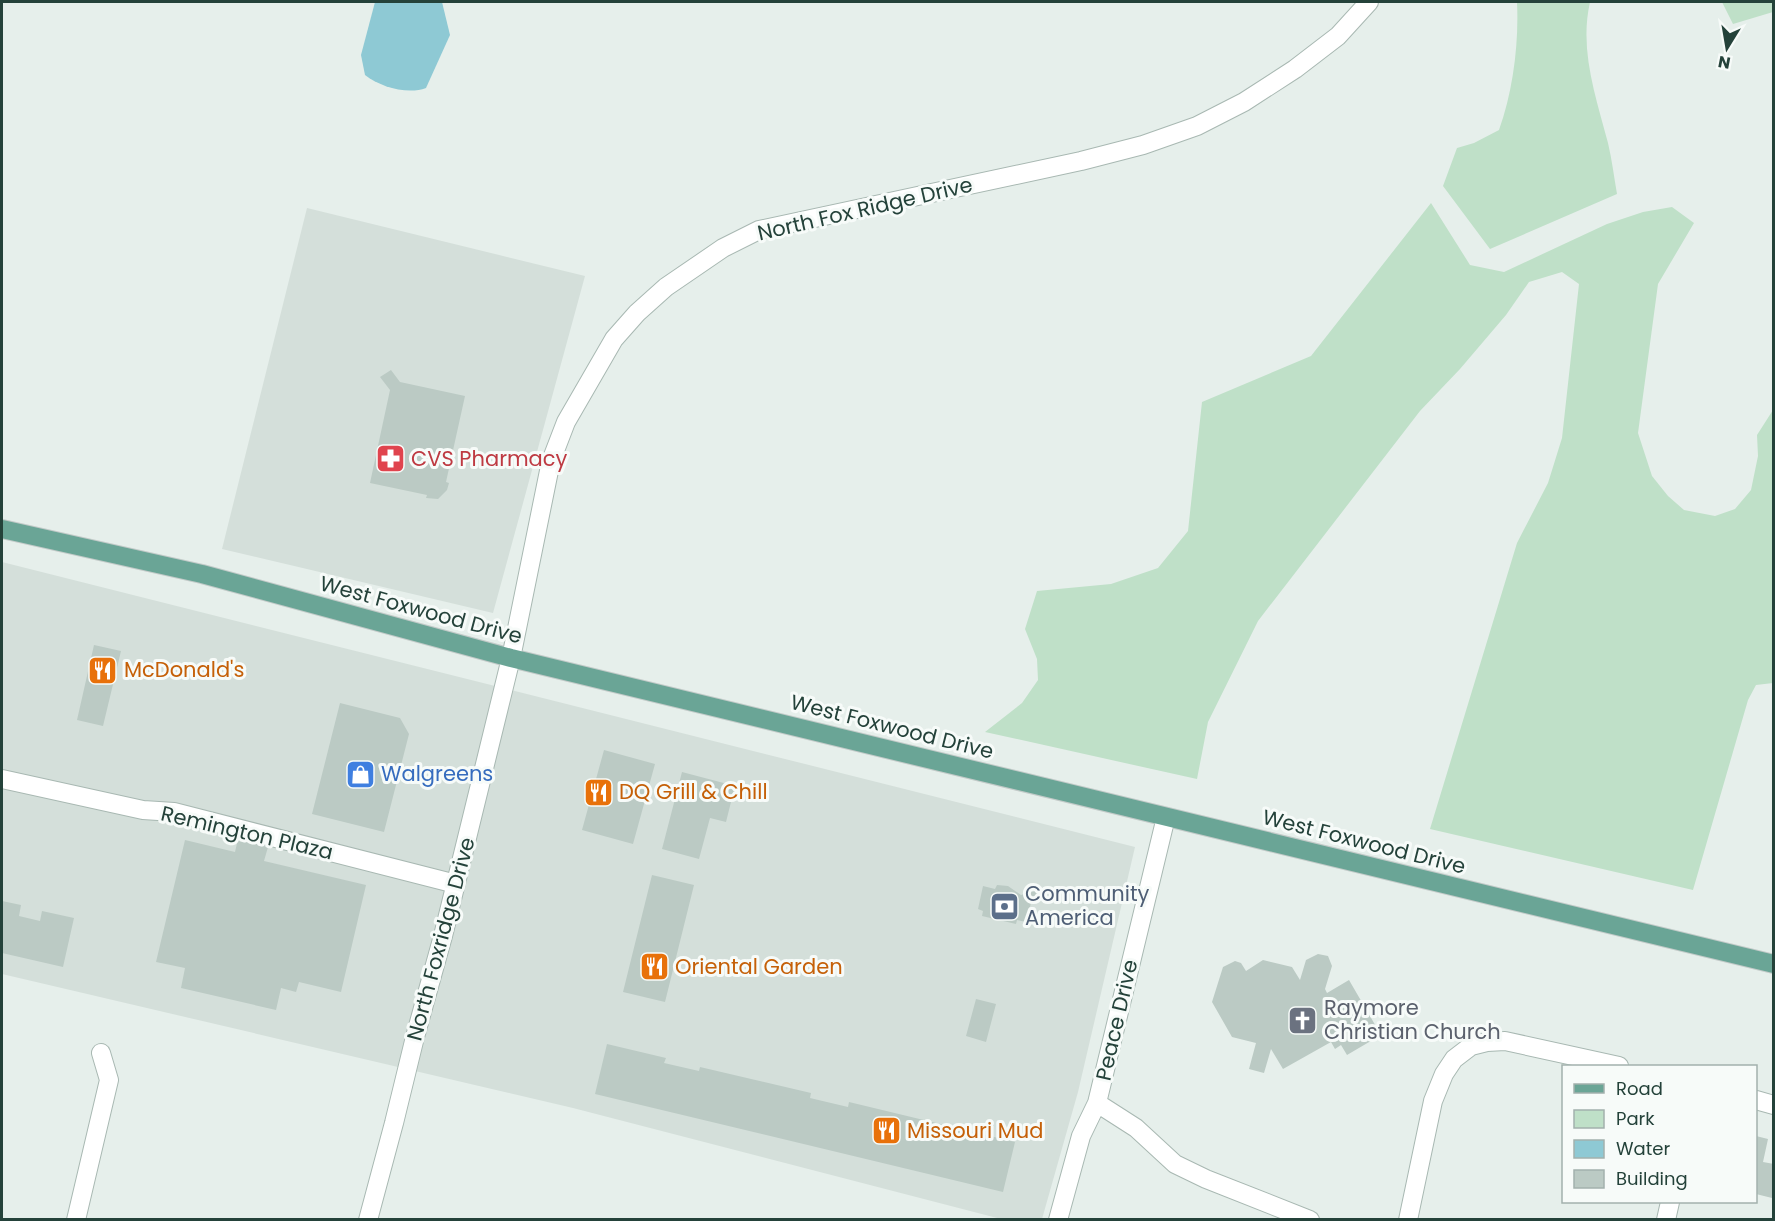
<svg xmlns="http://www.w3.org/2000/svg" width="1775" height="1221" font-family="Poppins,sans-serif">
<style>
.built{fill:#d4dfda}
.green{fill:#bfe0c8}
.water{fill:#8ec9d4}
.building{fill:#bbcac4}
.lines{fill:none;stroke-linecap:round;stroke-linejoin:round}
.minor-casing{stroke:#a8b8b2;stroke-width:20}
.major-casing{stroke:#c2cac8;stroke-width:20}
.minor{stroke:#fff;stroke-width:18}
.major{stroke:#6aa596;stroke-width:18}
.labels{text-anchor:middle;stroke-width:6;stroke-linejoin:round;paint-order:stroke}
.street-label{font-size:21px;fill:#24423a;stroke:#f7fbf9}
.health-label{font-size:21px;fill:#be3a42;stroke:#f7fbf9;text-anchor:start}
.food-label{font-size:21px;fill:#c56008;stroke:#f7fbf9;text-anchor:start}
.shop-label{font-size:21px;fill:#366cbe;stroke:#f7fbf9;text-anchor:start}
.service-label{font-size:21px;fill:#4e5e75;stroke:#f7fbf9;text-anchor:start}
.worship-label{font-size:21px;fill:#5b616d;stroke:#f7fbf9;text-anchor:start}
</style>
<rect width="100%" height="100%" fill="#e6efeb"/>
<path class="built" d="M 307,208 L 585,276 L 493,613 L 222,549 Z
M 2,562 L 1135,847 L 1078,1092 L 1042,1219 L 1001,1219 L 573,1108 L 2,974 Z"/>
<path class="green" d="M 1517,2 L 1590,2 C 1579,50 1596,97 1608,143 C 1612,160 1614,177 1617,194 L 1490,249 L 1443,186 L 1457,148 L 1474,143 L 1499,130 C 1513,91 1519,44 1517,2 Z
M 1722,2 L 1773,2 L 1773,12 L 1733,24 Z
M 1431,203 L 1470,265 L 1504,272 L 1607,224 L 1643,212 L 1672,207 L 1694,223 L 1658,284 L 1638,433 L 1652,476 L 1668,496 L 1684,510 L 1715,516 L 1735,509 L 1751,490 L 1758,456 L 1757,435 L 1773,410 L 1773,683 L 1756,685 L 1748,700 L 1693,890 L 1430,829 L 1517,543 L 1548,483 L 1562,438 L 1579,284 L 1562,272 L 1529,282 L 1506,315 L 1460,369 L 1420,411 L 1258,621 L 1208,722 L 1197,779 L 985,732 L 1022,703 L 1038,680 L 1037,659 L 1025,629 L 1037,591 L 1111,584 L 1158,568 L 1188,531 L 1202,402 L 1311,356 Z"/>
<path class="water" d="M 375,2 L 442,2 L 450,35 L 426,88 C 408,95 380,87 365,75 L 361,55 Z"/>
<path class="building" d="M 391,370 L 400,382 L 465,396 L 446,482 L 449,483 L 447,490 L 438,499 L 426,498 L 427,495 L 370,483 L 390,390 L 380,377 Z
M 94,645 L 121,651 L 103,726 L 77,720 Z
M 340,703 L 400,718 L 409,734 L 384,832 L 312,814 Z
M 604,750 L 655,764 L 633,844 L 582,830 Z
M 682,772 L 735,786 L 726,822 L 710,818 L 699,859 L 662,849 Z
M 238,839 L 268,847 L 264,861 L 366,885 L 341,992 L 299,982 L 296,992 L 281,988 L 276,1010 L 181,988 L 185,968 L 156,962 L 185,840 L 235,852 Z
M 652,875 L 694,885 L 665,1002 L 623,992 Z
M 997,885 L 1008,886 L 1021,895 L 1036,891 L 1038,901 L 1031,903 L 1026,922 L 1017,920 L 1016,924 L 982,916 L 983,911 L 978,909 L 983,886 L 995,889 Z
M 2,901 L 21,905 L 19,916 L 40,921 L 42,911 L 74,918 L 63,967 L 2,953 Z
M 1318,954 L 1328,956 L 1332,966 L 1325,989 L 1327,993 L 1349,980 L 1381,1035 L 1347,1055 L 1341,1045 L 1335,1049 L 1331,1042 L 1283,1069 L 1271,1049 L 1264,1073 L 1249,1069 L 1256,1043 L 1232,1037 L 1212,1002 L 1223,967 L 1235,961 L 1241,963 L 1246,971 L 1263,960 L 1292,967 L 1300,980 L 1306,960 Z
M 976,999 L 996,1004 L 986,1042 L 966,1036 Z
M 607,1044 L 666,1058 L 664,1063 L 699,1071 L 700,1067 L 811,1093 L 810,1098 L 848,1107 L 849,1102 L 1015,1142 L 1003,1192 L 595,1094 Z
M 1756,1136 L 1768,1139 L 1763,1162 L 1774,1164 L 1772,1198 L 1756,1194 Z"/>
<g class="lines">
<defs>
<path id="minor" d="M 2,779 L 143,810 L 174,812 L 456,884
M 1756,1100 L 1774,1105
M 1097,1103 L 1136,1128 L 1175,1164 L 1206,1179 L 1310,1220
M 76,1220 L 109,1080 L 101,1053
M 368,1220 L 394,1123 L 415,1037 L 443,936 L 511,658 L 551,461 L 566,422 L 614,339 L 637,313 L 666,287 L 723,248 L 759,230 L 1081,161 L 1143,145 L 1197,126 L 1244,102 L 1295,69 L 1338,36 L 1369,2
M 1058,1220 L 1081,1136 L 1097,1103 L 1166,817
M 1408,1220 L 1433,1101 L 1444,1074 L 1454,1059 L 1471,1046 L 1487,1042 L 1505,1041 L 1619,1066
M 1666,1220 L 1670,1202"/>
<path id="major" d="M 2,529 L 202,574 L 511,658 L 1774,964"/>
</defs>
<use href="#minor" class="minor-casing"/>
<use href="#major" class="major-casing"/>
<use href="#minor" class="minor"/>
<use href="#major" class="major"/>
</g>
<defs>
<symbol id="pharmacy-square" viewBox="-11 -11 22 22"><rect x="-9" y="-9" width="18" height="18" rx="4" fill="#e0444e" stroke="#f7fbf9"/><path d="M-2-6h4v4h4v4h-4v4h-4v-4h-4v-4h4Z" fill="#fff"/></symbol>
<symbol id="restaurant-square" viewBox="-11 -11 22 22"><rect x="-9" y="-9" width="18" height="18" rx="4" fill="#e8710a" stroke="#f7fbf9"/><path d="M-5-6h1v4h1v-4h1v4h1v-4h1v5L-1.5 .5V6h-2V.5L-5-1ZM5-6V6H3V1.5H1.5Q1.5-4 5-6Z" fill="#fff"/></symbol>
<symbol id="shop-square" viewBox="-11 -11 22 22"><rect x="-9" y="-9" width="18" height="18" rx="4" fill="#3f7fe0" stroke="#f7fbf9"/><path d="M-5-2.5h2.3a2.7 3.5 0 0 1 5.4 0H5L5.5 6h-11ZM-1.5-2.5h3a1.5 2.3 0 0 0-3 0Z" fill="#fff"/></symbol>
<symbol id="bank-square" viewBox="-11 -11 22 22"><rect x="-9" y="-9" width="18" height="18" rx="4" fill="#5c6f8a" stroke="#f7fbf9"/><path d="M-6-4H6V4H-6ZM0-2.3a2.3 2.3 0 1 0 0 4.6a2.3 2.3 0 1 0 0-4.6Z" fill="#fff"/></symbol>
<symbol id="church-square" viewBox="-11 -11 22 22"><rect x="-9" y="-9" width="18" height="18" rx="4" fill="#6b7280" stroke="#f7fbf9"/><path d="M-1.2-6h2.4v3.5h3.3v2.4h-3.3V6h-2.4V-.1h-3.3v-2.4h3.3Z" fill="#fff"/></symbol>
</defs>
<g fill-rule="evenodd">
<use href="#pharmacy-square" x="374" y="442" width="33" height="33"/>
<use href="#restaurant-square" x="86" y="654" width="33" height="33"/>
<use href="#shop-square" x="344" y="758" width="33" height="33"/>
<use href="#restaurant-square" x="582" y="776" width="33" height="33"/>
<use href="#bank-square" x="988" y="890" width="33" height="33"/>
<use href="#restaurant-square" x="638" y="950" width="33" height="33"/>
<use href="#church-square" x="1286" y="1004" width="33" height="33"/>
<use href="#restaurant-square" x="870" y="1114" width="33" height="33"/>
</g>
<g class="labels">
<g class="street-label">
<text transform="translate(865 209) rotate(-13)" y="7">North Fox Ridge Drive</text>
<text transform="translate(421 610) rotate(15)" y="7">West Foxwood Drive</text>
<text transform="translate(892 727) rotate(14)" y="7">West Foxwood Drive</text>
<text transform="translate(247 833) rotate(13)" y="7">Remington Plaza</text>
<text transform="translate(1364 842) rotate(14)" y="7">West Foxwood Drive</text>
<text transform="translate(441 939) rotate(-75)" y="7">North Foxridge Drive</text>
<text transform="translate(1117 1020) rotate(-77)" y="7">Peace Drive</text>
</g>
<g class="health-label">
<text x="411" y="466">CVS Pharmacy</text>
</g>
<g class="food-label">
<text x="124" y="677">McDonald's</text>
<text x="619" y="799">DQ Grill &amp; Chill</text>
<text x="675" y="974">Oriental Garden</text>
<text x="907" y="1138">Missouri Mud</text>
</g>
<g class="shop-label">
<text x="381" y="781">Walgreens</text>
</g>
<g class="service-label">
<text x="1025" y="901">Community<tspan x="1025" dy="24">America</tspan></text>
</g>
<g class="worship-label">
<text x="1324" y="1015">Raymore<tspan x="1324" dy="24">Christian Church</tspan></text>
</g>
</g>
<rect width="1775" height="1221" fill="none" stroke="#24423a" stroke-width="6"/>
<rect x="1562" y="1065" width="195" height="138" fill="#f7fbf9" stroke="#a3b1ad" stroke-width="1.5"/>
<rect x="1574" y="1084" width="30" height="9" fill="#6aa596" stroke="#a3b1ad" stroke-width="1.5"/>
<text x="1616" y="1095" font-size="18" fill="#24423a">Road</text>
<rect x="1574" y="1110" width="30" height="18" fill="#bfe0c8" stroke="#a3b1ad" stroke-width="1.5"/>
<text x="1616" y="1125" font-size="18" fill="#24423a">Park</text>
<rect x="1574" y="1140" width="30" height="18" fill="#8ec9d4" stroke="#a3b1ad" stroke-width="1.5"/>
<text x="1616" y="1155" font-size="18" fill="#24423a">Water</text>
<rect x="1574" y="1170" width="30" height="18" fill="#bbcac4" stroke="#a3b1ad" stroke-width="1.5"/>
<text x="1616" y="1185" font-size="18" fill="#24423a">Building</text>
<g transform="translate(1727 48) rotate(191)" stroke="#f7fbf9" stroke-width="4.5" paint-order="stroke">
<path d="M0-4.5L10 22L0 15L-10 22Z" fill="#24423a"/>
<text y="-9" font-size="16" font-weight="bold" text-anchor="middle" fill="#24423a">N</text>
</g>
</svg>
